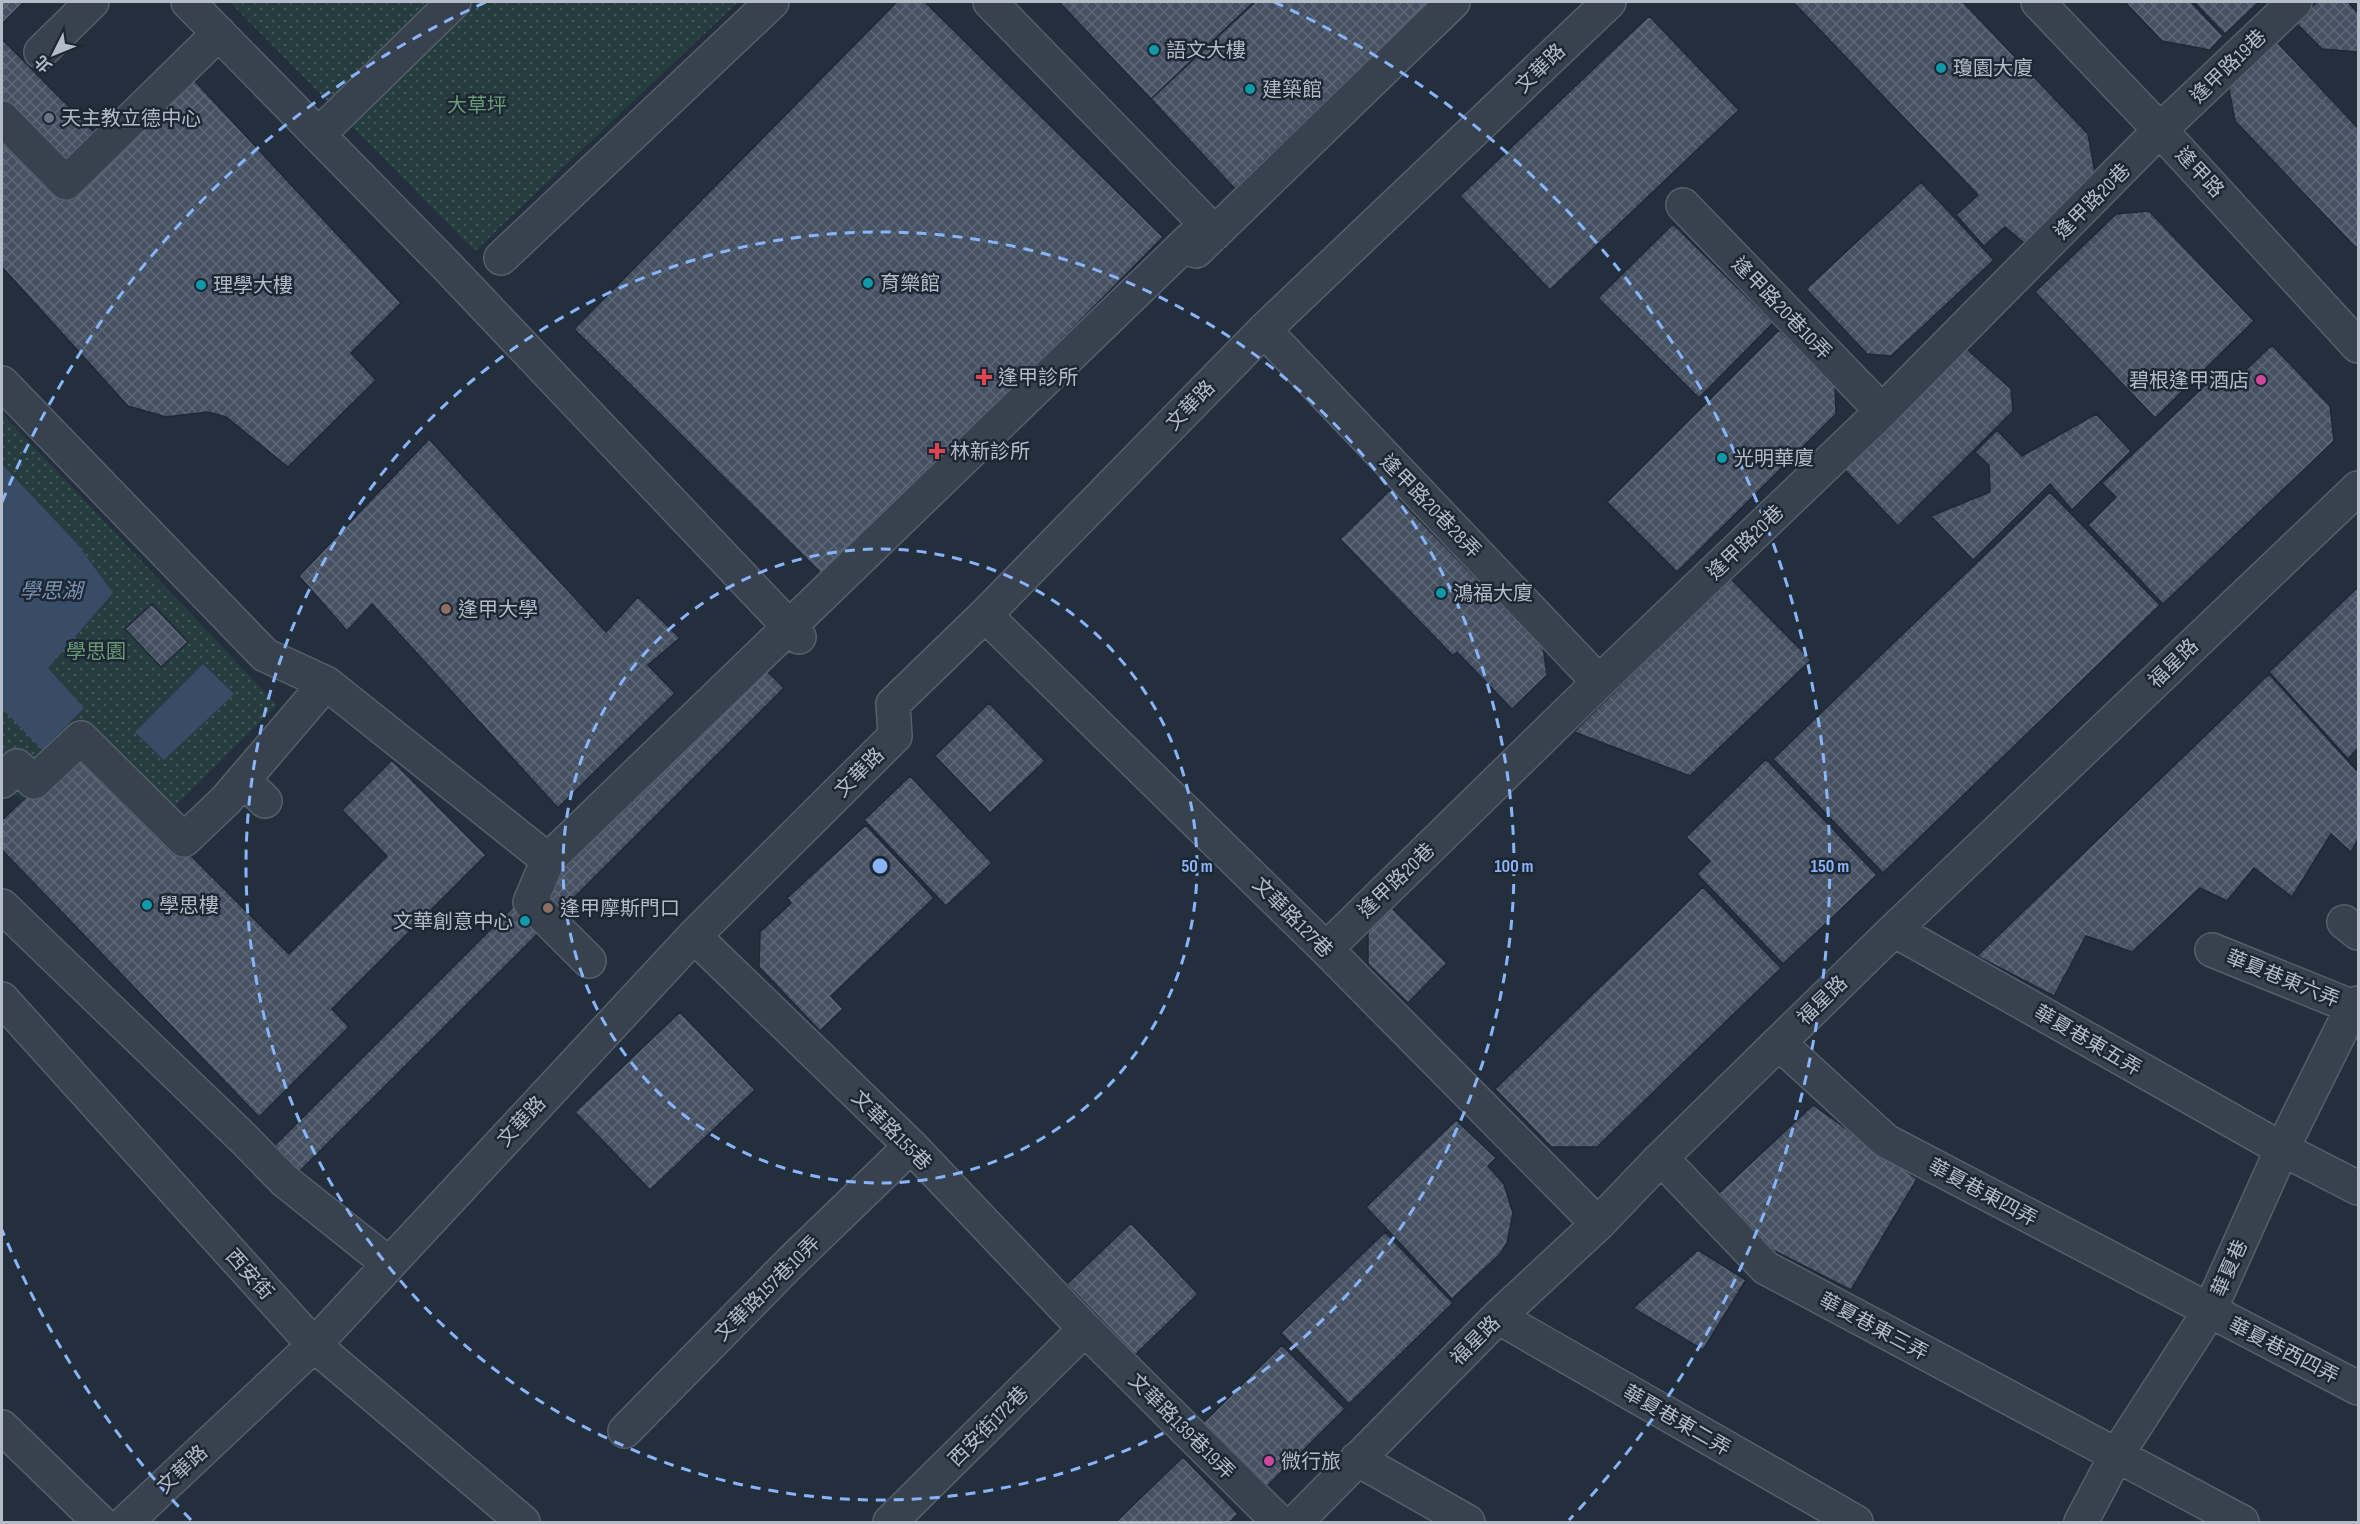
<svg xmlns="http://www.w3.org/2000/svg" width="2360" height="1524" font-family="'Sofia Sans Condensed','Noto Sans TC',sans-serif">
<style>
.park{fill:url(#park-dots)}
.water{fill:#394c67}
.building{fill:url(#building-cross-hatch);stroke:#1f2835;stroke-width:1.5}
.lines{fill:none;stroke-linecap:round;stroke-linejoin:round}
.minor-casing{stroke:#565f6c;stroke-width:36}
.minor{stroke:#38414e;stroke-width:33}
.ring{fill:none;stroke:#8ab4f8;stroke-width:3;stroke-dasharray:10 8}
.culture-dot{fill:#0f9aa8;stroke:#1d2633;stroke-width:2}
.worship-dot{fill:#6b7280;stroke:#1d2633;stroke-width:2}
.health-dot{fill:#e0444e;stroke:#1d2633;stroke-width:2}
.hotel-dot{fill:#d1479c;stroke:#1d2633;stroke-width:2}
.education-dot{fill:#8d6e63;stroke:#1d2633;stroke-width:2}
.labels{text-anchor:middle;stroke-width:5;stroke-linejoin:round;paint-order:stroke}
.poi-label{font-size:20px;fill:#b4bcc9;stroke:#1d2633;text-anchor:start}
.street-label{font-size:20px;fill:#b4bcc9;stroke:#1d2633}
.park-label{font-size:20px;fill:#6b9a76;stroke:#1d2633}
.water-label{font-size:21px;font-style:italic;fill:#7c92b1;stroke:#1d2633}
.centre{fill:#8ab4f8;stroke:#1d2633;stroke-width:3}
.ring-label{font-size:18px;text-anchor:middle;font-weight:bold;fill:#8ab4f8;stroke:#1d2633;stroke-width:5;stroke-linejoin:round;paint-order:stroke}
</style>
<defs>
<pattern id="park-dots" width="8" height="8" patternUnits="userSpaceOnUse" patternTransform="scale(1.5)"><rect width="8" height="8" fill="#263c3f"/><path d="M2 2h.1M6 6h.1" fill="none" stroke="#435659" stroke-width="1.8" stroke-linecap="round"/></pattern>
<pattern id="building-cross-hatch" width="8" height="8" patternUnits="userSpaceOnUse" patternTransform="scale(1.5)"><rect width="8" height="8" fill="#455162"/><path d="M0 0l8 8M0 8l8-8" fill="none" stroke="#5d6877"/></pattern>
</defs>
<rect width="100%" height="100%" fill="#242f3e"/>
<path class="park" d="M 230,2 L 738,2 L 475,251 Z
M 2,413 L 277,705 L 158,823 L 63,762 L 22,801 L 2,781 Z"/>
<path class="water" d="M 2,464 L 78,545 L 113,593 L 48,668 L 84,708 L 42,750 L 2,708 Z
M 203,664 L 234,694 L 164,760 L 135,732 Z"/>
<path class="building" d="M 2,2 L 24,2 L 2,24 Z
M 897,2 L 925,2 L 1163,237 L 826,578 L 574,329 Z
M 1059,2 L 1254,2 L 1151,99 Z
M 1255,2 L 1429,2 L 1235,189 L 1151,99 Z
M 1793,2 L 1963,2 L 2088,134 L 2096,178 L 2024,243 L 2005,227 L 1984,246 L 1956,215 L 1978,195 Z
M 2125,2 L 2191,2 L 2223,36 L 2210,50 L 2162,41 Z
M 2194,2 L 2259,2 L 2225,34 Z
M 2317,2 L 2348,2 L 2358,13 L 2358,52 L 2322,49 L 2295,22 Z
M 1649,16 L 1739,110 L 1550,290 L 1460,196 Z
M 2,39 L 96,134 L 65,165 L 2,101 Z
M 2275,40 L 2358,128 L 2358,245 L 2356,248 L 2235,121 L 2228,84 Z
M 191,77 L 401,303 L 351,353 L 376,380 L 288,467 L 226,417 L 208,412 L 166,417 L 128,406 L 2,267 L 2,127 L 71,199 Z
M 1921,182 L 1994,260 L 1891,356 L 1867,354 L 1806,289 Z
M 2149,211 L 2254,321 L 2155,418 L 2035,292 L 2116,214 Z
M 1673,224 L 1773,323 L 1699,398 L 1598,298 Z
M 1779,330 L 1835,385 L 1836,414 L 1677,572 L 1607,502 Z
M 2272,345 L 2330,406 L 2334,441 L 2163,604 L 2088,525 L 2116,497 L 2102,483 L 2217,374 L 2228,387 Z
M 1967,349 L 2011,389 L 2013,411 L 1898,526 L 1844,469 Z
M 2096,414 L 2131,451 L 2072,510 L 2050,484 L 1973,560 L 1931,516 L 1990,492 L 1989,465 L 1975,452 L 1997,430 L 2022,456 Z
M 429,439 L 606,632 L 638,597 L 680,638 L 648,665 L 675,693 L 558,808 L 372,604 L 347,631 L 299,576 Z
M 1390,490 L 1543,647 L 1547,675 L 1512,709 L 1457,652 L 1453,656 L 1340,539 Z
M 2050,492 L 2160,605 L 1883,873 L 1773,759 Z
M 1729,577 L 1811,660 L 1690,776 L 1574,732 Z
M 2358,587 L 2358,748 L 2348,759 L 2269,672 Z
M 152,604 L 188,642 L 161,667 L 125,629 Z
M 758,662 L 784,688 L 292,1179 L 266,1154 Z
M 2269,674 L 2358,772 L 2358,839 L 2351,852 L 2331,834 L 2292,897 L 2254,868 L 2227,901 L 2200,888 L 2132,952 L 2086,936 L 2054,996 L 1977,956 Z
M 989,703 L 1045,761 L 990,813 L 935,756 Z
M 81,745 L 289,954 L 387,856 L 342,810 L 392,760 L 486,855 L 332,1009 L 349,1027 L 259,1117 L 2,850 L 2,820 Z
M 1766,759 L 1877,875 L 1783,964 L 1697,874 L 1710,861 L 1686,837 Z
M 910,776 L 992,863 L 946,906 L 864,820 Z
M 866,825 L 934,898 L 831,996 L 843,1009 L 820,1031 L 759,967 L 760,932 L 791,903 L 787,898 Z
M 1703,887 L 1781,968 L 1597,1147 L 1551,1147 L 1495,1089 Z
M 1387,903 L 1447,963 L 1408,1003 L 1368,964 L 1368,922 Z
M 680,1012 L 755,1090 L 650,1190 L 575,1112 Z
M 1813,1105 L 1917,1179 L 1851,1290 L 1771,1249 L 1719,1193 Z
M 1456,1120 L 1496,1158 L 1488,1166 L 1504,1184 L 1513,1213 L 1507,1243 L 1500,1254 L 1452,1299 L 1366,1207 Z
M 1131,1223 L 1198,1294 L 1135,1355 L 1067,1284 Z
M 1385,1232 L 1453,1303 L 1349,1404 L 1281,1333 Z
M 1698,1250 L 1746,1280 L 1703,1350 L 1633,1308 Z
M 1282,1345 L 1345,1409 L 1261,1492 L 1198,1428 Z
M 1183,1457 L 1238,1514 L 1230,1522 L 1116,1522 Z"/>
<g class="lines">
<defs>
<path id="minor" d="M 188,2 L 443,262 L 799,637
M 990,2 L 1215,233
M 2038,2 L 2160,130 L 2358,346
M 41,52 L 92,2
M 2,118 L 66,183 L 219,33
M 318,135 L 454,2
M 1683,205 L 1882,411
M 1196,251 L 1453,2
M 501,258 L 772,2
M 1264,330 L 1599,682
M 2,383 L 265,655 L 326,683 L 548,860
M 985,615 L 1326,949 L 1598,1224
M 243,780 L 265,801
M 2,781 L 17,766 L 34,782 L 81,738 L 184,840 L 226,800 L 326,683
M 2,906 L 244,1139 L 285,1181 L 389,1264
M 2344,922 L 2358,933
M 1894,930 L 2282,1149 L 2358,1188
M 694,936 L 911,1146 L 1085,1329 L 1279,1522
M 1326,949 L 1599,682 L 1882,411 L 2160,130 L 2295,2
M 2212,950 L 2358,1009
M 589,961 L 530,902 L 548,860 L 1206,224
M 2,999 L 314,1345 L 523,1522
M 1779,1043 L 1886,1141 L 2358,1388
M 1661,1158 L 1766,1268 L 2242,1522
M 1498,1317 L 1856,1522
M 2,1427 L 100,1522
M 625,1431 L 792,1261 L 911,1146
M 1357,1459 L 1468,1522
M 126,1522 L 314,1345 L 694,936 L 895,736 L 893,704 L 985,615 L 1264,330 L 1609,2
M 890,1522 L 1085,1329
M 1296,1522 L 1498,1317 L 1598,1224 L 1661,1158 L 1894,930 L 2358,488
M 2081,1522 L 2116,1456 L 2209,1312 L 2282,1149 L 2353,1006 L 2358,1003"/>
</defs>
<use href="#minor" class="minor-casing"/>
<use href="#minor" class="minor"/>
</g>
<g class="ring">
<circle cx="880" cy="866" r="317"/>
<circle cx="880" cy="866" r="634"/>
<path d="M191 1520A950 950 0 0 1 2 1230M2 502A950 950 0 0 1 486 2M1274 2A950 950 0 0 1 1569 1520"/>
</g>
<g class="culture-dot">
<circle cx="1154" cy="50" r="6"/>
<circle cx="1941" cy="68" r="6"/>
<circle cx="1250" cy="89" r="6"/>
<circle cx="868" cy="283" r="6"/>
<circle cx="201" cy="285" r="6"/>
<circle cx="1722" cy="458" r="6"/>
<circle cx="1441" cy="593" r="6"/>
<circle cx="147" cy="905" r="6"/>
<circle cx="525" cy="921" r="6"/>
</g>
<circle class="worship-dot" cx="49" cy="118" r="6"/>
<g class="health-dot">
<path d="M981 368h6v6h6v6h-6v6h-6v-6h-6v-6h6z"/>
<path d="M934 442h6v6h6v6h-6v6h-6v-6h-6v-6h6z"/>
</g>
<g class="hotel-dot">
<circle cx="2261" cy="380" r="6"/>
<circle cx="1269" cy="1461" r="6"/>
</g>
<g class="education-dot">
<circle cx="446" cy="609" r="6"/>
<circle cx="548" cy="908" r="6"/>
</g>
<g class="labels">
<g class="poi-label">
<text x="1166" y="57">語文大樓</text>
<text x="1953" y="75">瓊園大廈</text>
<text x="1262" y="96">建築館</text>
<text x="61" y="125">天主教立德中心</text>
<text x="880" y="290">育樂館</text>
<text x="213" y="292">理學大樓</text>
<text x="998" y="384">逢甲診所</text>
<text x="2249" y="387" text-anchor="end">碧根逢甲酒店</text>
<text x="950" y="458">林新診所</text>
<text x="1734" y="465">光明華廈</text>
<text x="1453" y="600">鴻福大廈</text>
<text x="458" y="616">逢甲大學</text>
<text x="159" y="912">學思樓</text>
<text x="560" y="915">逢甲摩斯門口</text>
<text x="513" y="928" text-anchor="end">文華創意中心</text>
<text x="1281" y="1468">微行旅</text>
</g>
<g class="street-label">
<text transform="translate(2228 66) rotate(-44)" y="7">逢甲路19巷</text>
<text transform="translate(1540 68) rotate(-44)" y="7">文華路</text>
<text transform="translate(2200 172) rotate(47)" y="7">逢甲路</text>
<text transform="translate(2092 201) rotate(-45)" y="7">逢甲路20巷</text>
<text transform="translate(1782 308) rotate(46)" y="7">逢甲路20巷10弄</text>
<text transform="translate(1190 405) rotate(-46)" y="7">文華路</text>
<text transform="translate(1431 506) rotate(46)" y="7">逢甲路20巷28弄</text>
<text transform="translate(1745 542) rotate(-44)" y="7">逢甲路20巷</text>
<text transform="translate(2173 663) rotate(-44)" y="7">福星路</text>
<text transform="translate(859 772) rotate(-45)" y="7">文華路</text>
<text transform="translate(1396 880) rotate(-44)" y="7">逢甲路20巷</text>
<text transform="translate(1293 917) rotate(45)" y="7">文華路127巷</text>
<text transform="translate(2283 978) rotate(22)" y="7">華夏巷東六弄</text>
<text transform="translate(1822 1000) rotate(-44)" y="7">福星路</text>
<text transform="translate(2088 1040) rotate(30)" y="7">華夏巷東五弄</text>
<text transform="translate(521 1121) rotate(-47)" y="7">文華路</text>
<text transform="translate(892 1130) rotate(45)" y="7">文華路155巷</text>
<text transform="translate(1983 1192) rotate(28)" y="7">華夏巷東四弄</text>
<text transform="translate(2229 1268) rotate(-66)" y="7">華夏巷</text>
<text transform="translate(250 1274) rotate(48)" y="7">西安街</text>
<text transform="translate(767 1288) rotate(-45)" y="7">文華路157巷10弄</text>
<text transform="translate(1874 1326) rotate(28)" y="7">華夏巷東三弄</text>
<text transform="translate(1475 1340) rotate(-45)" y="7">福星路</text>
<text transform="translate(2284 1350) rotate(27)" y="7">華夏巷西四弄</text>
<text transform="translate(1677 1420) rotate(30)" y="7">華夏巷東二弄</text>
<text transform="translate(988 1426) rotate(-45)" y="7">西安街172巷</text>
<text transform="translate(1182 1426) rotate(45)" y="7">文華路139巷19弄</text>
<text transform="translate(182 1469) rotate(-43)" y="7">文華路</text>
</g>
<g class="park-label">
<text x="477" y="112">大草坪</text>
<text x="96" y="658">學思園</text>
</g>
<g class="water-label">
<text x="51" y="598">學思湖</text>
</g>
</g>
<circle cx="880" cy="866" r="9" class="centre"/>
<g class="ring-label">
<text x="1197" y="872">50 m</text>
<text x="1514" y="872">100 m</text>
<text x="1830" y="872">150 m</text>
</g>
<rect width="2360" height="1524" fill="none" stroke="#b4bcc9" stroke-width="6"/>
<g transform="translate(54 54) rotate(227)" stroke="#1d2633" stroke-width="4.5" paint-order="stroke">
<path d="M0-4.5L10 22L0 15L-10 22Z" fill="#b4bcc9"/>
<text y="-9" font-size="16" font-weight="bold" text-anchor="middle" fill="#b4bcc9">北</text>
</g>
</svg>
